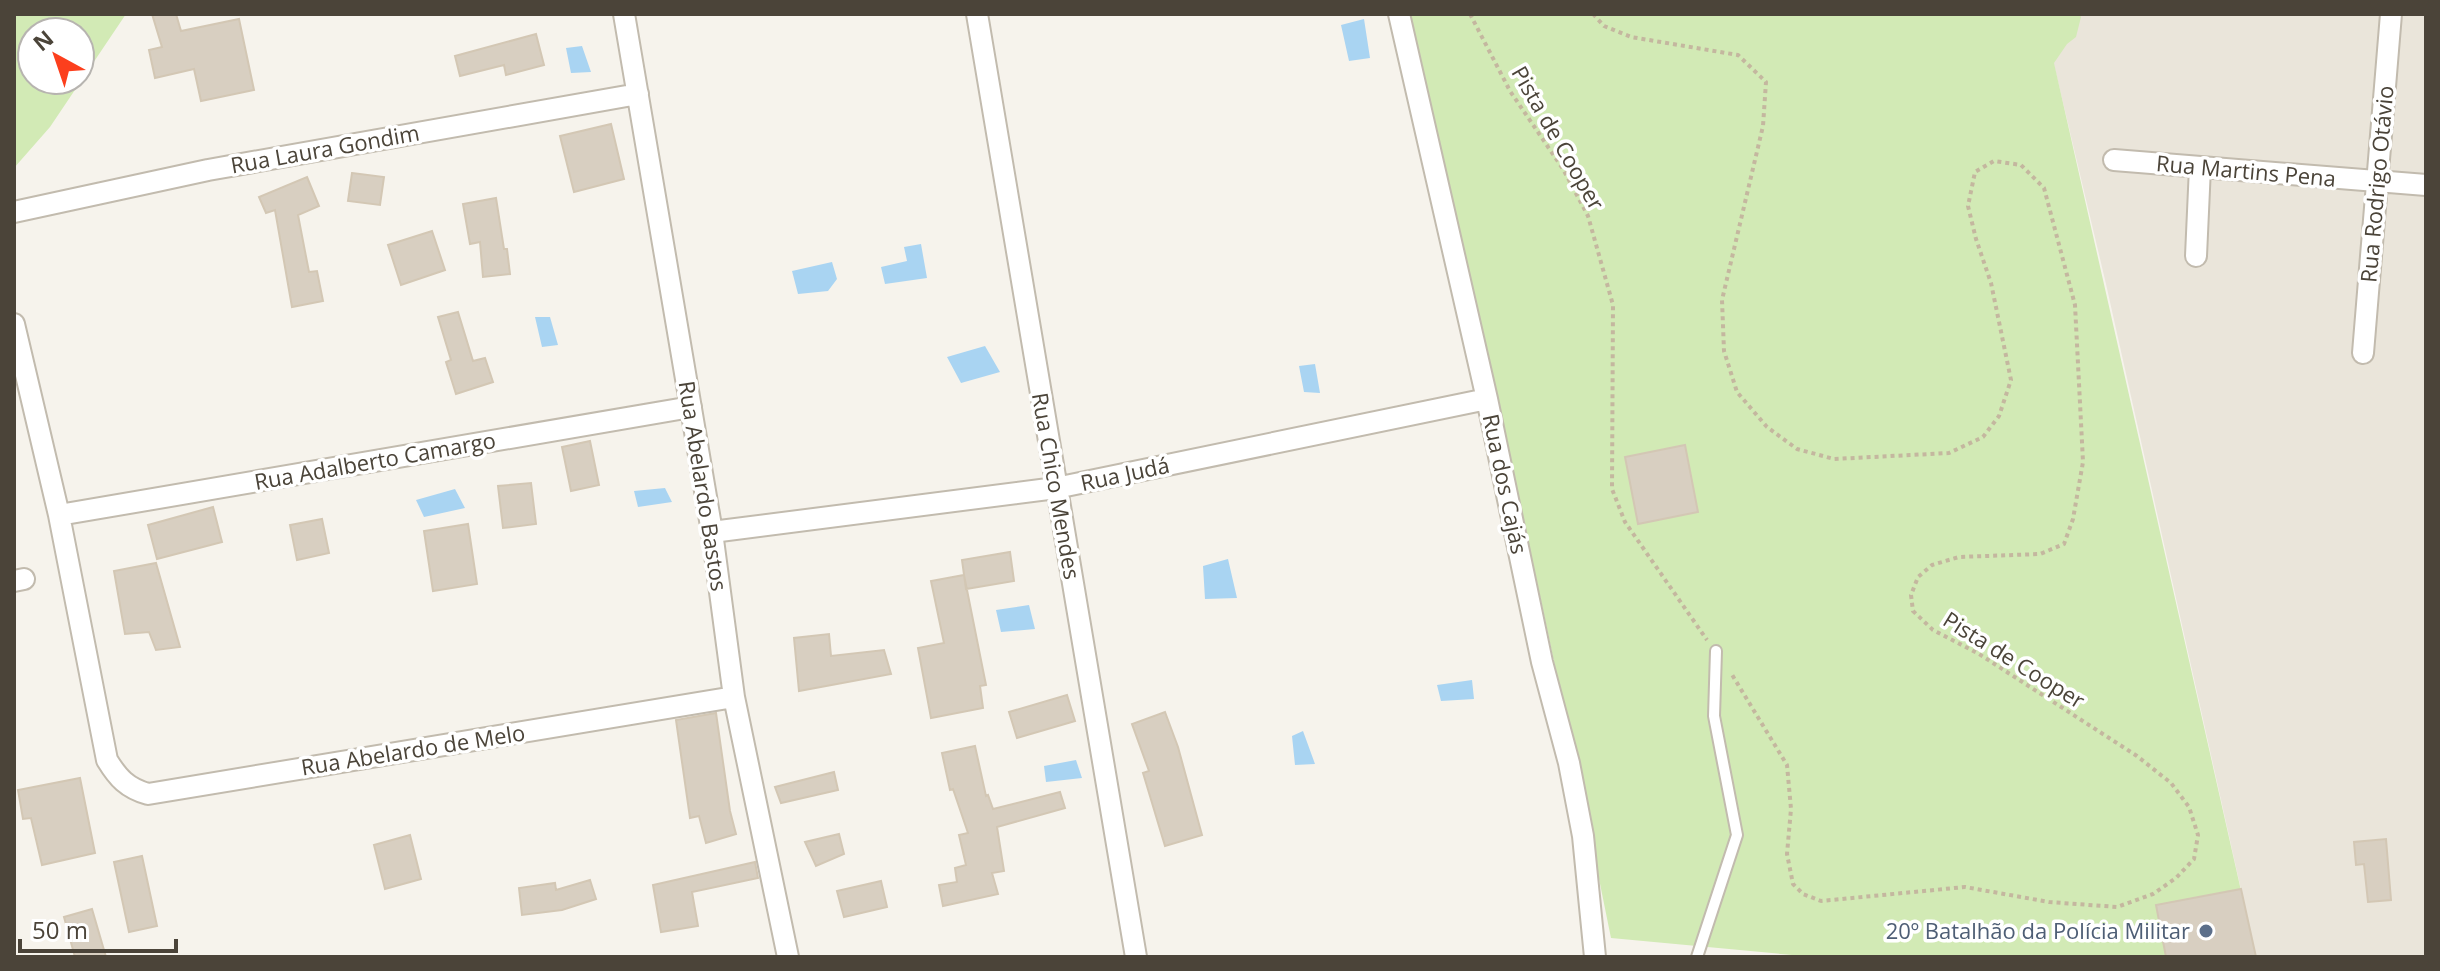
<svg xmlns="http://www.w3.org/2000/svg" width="2440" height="971" font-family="'Open Sans',sans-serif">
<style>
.residential{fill:#eae5da}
.green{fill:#d2eab5;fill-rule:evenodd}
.water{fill:#a9d4f2}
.building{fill:#d8cfc1;stroke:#d3c7b4;stroke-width:2}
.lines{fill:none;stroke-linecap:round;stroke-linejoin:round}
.lane-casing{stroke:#c2bbae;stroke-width:14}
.street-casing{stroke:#c2bbae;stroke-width:24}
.path{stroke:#c4b79f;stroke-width:4;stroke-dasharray:4 4;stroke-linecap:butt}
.lane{stroke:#fff;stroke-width:10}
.street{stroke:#fff;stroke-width:20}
.service-dot{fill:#5c6f8a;stroke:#fff;stroke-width:3}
.labels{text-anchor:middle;stroke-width:7;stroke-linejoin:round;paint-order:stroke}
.street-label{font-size:22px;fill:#4b4439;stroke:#fff}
.service-label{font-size:22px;fill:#4e5e75;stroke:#fff;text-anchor:end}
</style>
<rect width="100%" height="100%" fill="#f6f3ec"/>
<path class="residential" d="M 2042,14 L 2426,14 L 2426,957 L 2256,957 L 2106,284 Z"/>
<path class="green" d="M 14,14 L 126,14 L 50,127 L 14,168 ZM 32,32 L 80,32 L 80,80 L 32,80 Z
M 1410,14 L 2079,14 L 2081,17 L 2076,37 L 2067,44 L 2054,63 L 2256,957 L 1814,957 L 1611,938 C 1549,629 1481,321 1410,14 Z"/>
<path class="water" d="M 1364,19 L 1370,58 L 1349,61 L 1341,25 Z
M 582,46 L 591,72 L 571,73 L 566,48 Z
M 921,244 L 927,278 L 885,284 L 881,267 L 907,261 L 904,247 Z
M 832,262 L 837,279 L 828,291 L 798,294 L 792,271 Z
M 535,317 L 550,317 L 558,345 L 542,347 Z
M 985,346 L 1000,372 L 961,383 L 947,357 Z
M 1315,364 L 1320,393 L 1304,392 L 1299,366 Z
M 665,488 L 672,502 L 638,507 L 634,491 Z
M 455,489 L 465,508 L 424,517 L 416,500 Z
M 1228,559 L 1237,598 L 1205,599 L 1203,566 Z
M 1029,605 L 1035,629 L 1001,632 L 996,610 Z
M 1472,680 L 1474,699 L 1441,701 L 1437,685 Z
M 1303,731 L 1315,764 L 1295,765 L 1292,736 Z
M 1076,760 L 1082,778 L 1046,782 L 1044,766 Z"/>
<path class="building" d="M 152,14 L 176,14 L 181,31 L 239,19 L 254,90 L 201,101 L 194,69 L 155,78 L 149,50 L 162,47 Z
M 536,34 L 544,65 L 506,75 L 504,65 L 460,76 L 455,56 Z
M 611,124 L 624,179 L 574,192 L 560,136 Z
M 352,173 L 384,177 L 380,205 L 348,201 Z
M 307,177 L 319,206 L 298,215 L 309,272 L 317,271 L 323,301 L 292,307 L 275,210 L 266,213 L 259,197 Z
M 496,198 L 504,249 L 507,249 L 510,274 L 483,277 L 480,242 L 470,244 L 463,204 Z
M 432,231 L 445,270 L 401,285 L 388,245 Z
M 458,312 L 473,361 L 485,358 L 493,382 L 456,394 L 446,362 L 451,360 L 438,317 Z
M 590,441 L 599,485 L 571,491 L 562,447 Z
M 1685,445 L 1698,512 L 1638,524 L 1625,457 Z
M 531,483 L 536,524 L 503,528 L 498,486 Z
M 213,507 L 222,542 L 157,559 L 148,525 Z
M 322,519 L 329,553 L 297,560 L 290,525 Z
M 468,524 L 477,584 L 433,591 L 424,531 Z
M 1010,552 L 1014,581 L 966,589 L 962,560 Z
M 156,563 L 180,647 L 156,650 L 149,632 L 125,634 L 114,571 Z
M 964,575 L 986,685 L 980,686 L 983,708 L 931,718 L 918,648 L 944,643 L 931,581 Z
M 829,634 L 831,656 L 884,650 L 891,674 L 799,691 L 794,638 Z
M 1067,695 L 1075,721 L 1017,738 L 1009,712 Z
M 1165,712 L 1178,747 L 1202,835 L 1165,846 L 1143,773 L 1149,771 L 1132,724 Z
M 716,713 L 730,811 L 736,834 L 706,843 L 699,816 L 690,818 L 676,720 Z
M 975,746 L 986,796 L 988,795 L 993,809 L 1060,792 L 1065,808 L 997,827 L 1004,871 L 992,873 L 998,894 L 943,906 L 939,885 L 957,882 L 955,868 L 966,865 L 959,835 L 968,833 L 953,789 L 950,790 L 942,753 Z
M 834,772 L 838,790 L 781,803 L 775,787 Z
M 80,778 L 95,853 L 42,865 L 31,818 L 23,819 L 18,790 Z
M 839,834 L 844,854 L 816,866 L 805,842 Z
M 410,835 L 421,879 L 385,889 L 374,845 Z
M 2386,839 L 2391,900 L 2368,902 L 2364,864 L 2356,865 L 2354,842 Z
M 142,856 L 157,926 L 129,932 L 114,862 Z
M 755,862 L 758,878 L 692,892 L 698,926 L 661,932 L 653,885 Z
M 590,880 L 596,899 L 562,910 L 522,915 L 519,888 L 555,883 L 556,890 Z
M 881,881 L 887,907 L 844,917 L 837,891 Z
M 2241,889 L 2256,957 L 2166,957 L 2156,905 Z
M 92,909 L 106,957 L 75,957 L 64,917 Z"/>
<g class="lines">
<defs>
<path id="lane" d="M 1697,957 L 1737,835 L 1714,716 L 1716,651"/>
<path id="street" d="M 624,14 L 712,532 L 734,697 L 788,957
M 977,14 L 1136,957
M 1399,14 L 1487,399 L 1542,662 L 1569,763 L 1583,836 L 1595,957
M 2114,160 L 2426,185
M 14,212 L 208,170 L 638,94
M 2196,256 L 2200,167
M 14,324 L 59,515 L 107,760 C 118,778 127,788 148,794 L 734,697
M 2363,353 L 2391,14
M 59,515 L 691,407
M 712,532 L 1056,488 L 1487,399
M 14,581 L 24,579"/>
</defs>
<use href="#lane" class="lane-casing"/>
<use href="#street" class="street-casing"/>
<path class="path" d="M 1470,14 L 1510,91 L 1563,169 L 1588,216 L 1613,305 L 1612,489 L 1625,522 L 1707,640
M 1593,14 L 1604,26 L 1631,37 L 1738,55 L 1766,82 L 1763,126 L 1722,300 L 1724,351 L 1737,392 L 1767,427 L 1797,449 L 1834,459 L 1949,453 L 1983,437 L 1999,416 L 2011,380 L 1991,283 L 1976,239 L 1968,206 L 1975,172 L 1994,161 L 2021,165 L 2044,188 L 2075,305 L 2083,462 L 2073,519 L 2064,544 L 2040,554 L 1959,557 L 1932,565 L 1918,577 L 1911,595 L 1913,611 L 1933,630 L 1979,654 L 2137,756 L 2171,783 L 2189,807 L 2198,835 L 2194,859 L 2176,878 L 2153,894 L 2117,907 L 2049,902 L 1965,887 L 1821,901 L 1803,894 L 1793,884 L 1787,854 L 1791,809 L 1787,765 L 1731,673"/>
<use href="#lane" class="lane"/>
<use href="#street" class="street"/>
</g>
<circle class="service-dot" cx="2206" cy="931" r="8"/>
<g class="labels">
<g class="street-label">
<text transform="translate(1558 138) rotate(60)" y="8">Pista de Cooper</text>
<text transform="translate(325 149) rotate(-10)" y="8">Rua Laura Gondim</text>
<text transform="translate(2246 171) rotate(5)" y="8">Rua Martins Pena</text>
<text transform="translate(2377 184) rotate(-85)" y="8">Rua Rodrigo Otávio</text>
<text transform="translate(375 461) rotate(-10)" y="8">Rua Adalberto Camargo</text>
<text transform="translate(1125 474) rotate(-12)" y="8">Rua Judá</text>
<text transform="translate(1505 484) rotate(78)" y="8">Rua dos Cajás</text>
<text transform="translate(703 486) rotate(81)" y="8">Rua Abelardo Bastos</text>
<text transform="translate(1056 486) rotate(80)" y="8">Rua Chico Mendes</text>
<text transform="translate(2014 660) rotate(32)" y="8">Pista de Cooper</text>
<text transform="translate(413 750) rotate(-9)" y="8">Rua Abelardo de Melo</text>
</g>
<g class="service-label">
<text x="2190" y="939">20º Batalhão da Polícia Militar</text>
</g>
</g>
<rect width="2440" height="971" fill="none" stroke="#4b4439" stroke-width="32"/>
<g transform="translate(56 56) rotate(320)"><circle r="38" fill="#ffffff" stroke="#b7b4b0" stroke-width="2"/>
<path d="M0-6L14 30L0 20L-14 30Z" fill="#fc3f1d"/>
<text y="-12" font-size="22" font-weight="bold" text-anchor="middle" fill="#4b4439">N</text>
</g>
<path d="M20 939v12h156v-12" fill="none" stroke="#4b4439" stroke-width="4"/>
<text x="32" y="939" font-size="24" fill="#4b4439" stroke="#ffffff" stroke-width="6" paint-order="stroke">50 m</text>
</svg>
